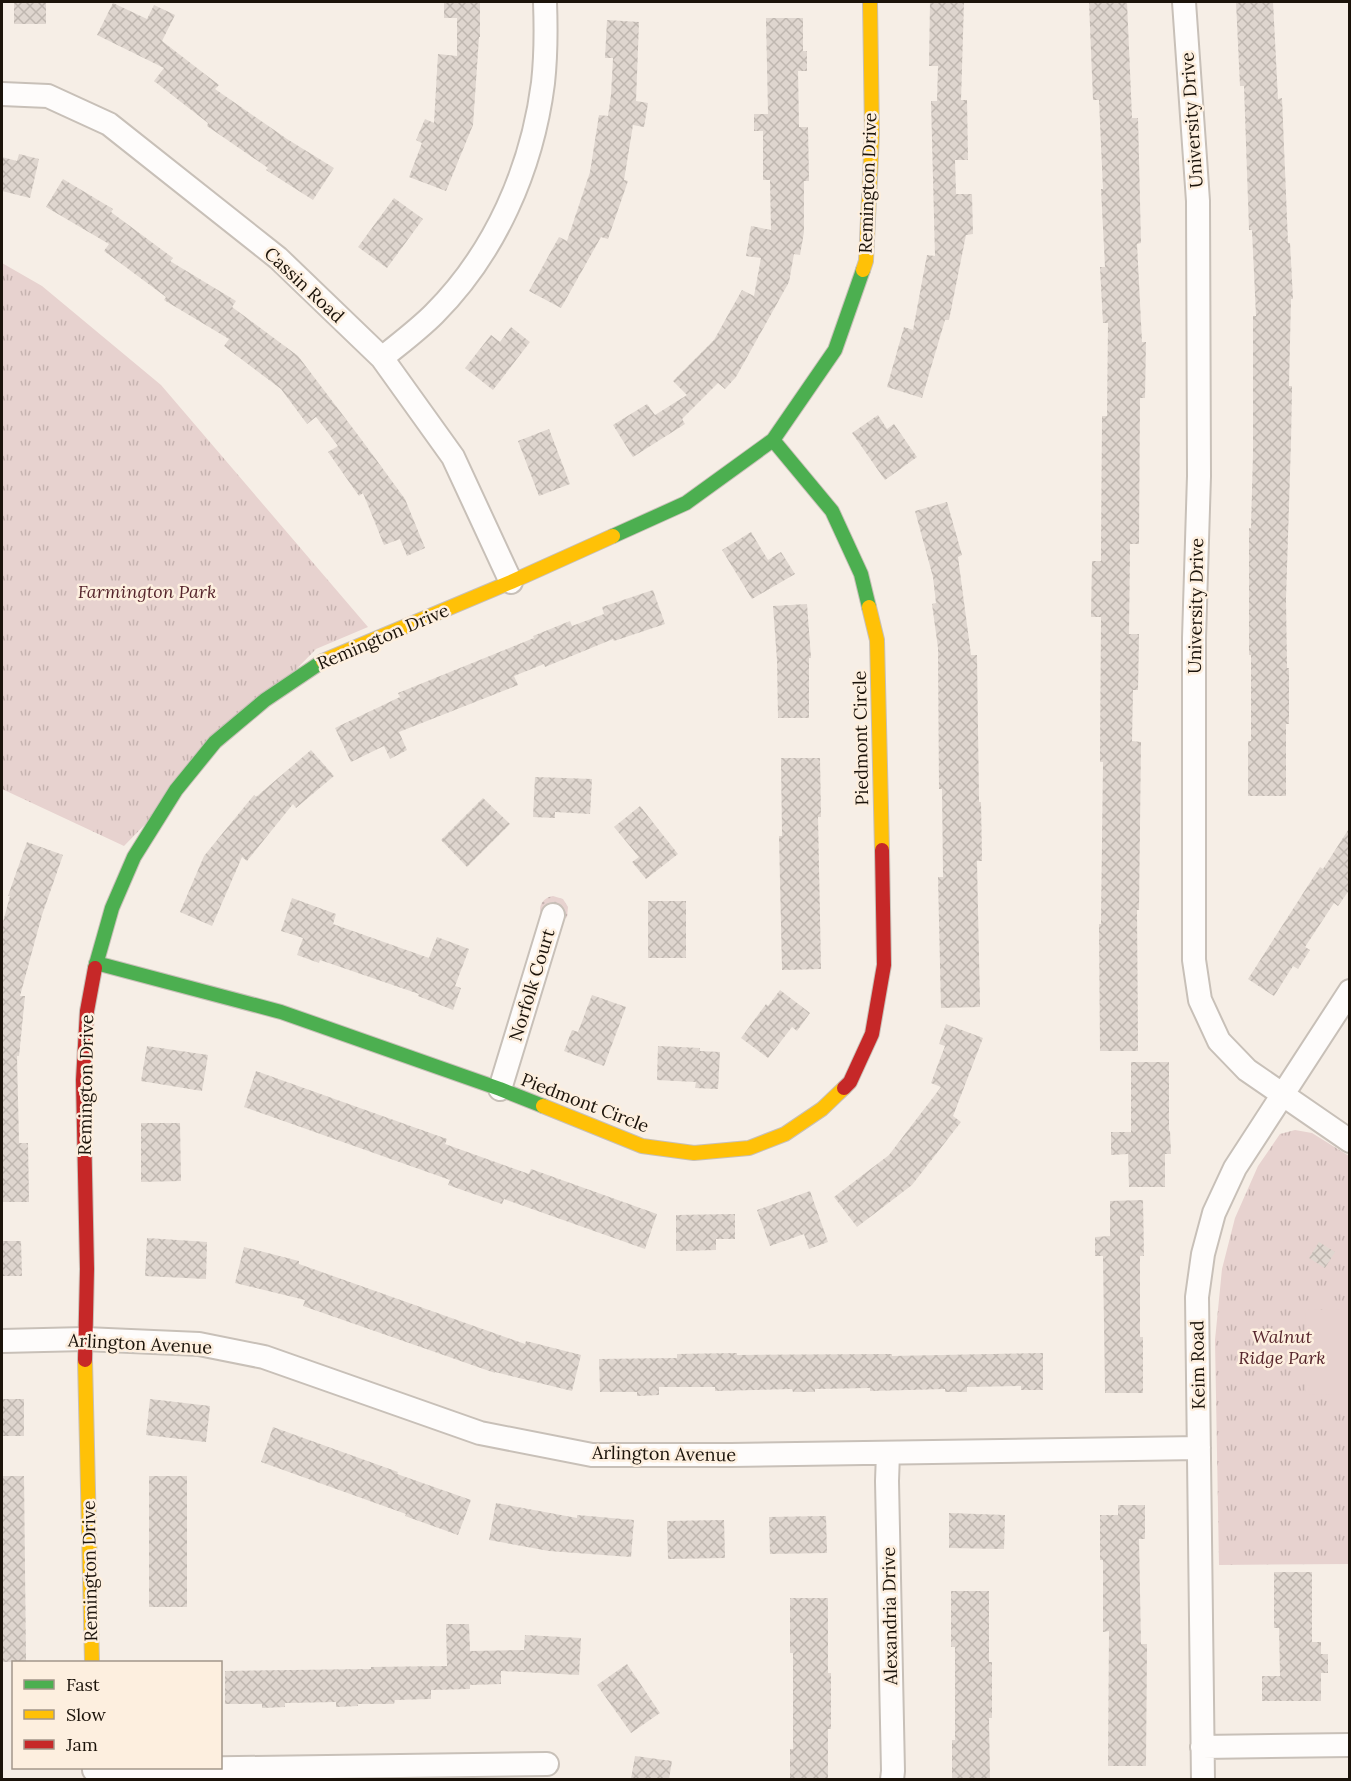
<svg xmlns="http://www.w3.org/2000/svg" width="1351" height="1781" font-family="Lora,serif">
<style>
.grass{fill:url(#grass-dots)}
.park{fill:url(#park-tufts)}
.pitch{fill:#e7d2cf}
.building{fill:url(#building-cross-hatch)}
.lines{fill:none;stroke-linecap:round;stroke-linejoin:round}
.street-casing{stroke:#c8c0b8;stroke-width:26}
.fast-casing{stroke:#c8c0b8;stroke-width:16}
.slow-casing{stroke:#c8c0b8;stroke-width:16}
.jam-casing{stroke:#c8c0b8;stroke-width:16}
.street{stroke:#fefcfb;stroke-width:22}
.fast{stroke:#4caf50;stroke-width:14}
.slow{stroke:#ffc107;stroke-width:14}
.jam{stroke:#c62828;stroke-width:14}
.labels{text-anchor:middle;stroke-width:5;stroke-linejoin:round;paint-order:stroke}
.street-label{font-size:18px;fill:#1b130a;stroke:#fdefdf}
.park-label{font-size:18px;font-style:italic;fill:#56252c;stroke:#fdefdf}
</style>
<defs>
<pattern id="grass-dots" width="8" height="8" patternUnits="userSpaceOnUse" patternTransform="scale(1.5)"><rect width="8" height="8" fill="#e7d2cf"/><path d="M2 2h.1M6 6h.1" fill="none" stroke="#c6b3b0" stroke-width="1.8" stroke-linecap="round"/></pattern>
<pattern id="park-tufts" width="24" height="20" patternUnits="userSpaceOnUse" patternTransform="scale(1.5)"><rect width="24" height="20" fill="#e7d2cf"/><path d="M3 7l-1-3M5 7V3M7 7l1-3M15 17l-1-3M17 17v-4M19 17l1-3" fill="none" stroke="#c6b3b0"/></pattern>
<pattern id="building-cross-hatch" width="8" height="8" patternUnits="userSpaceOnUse" patternTransform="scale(1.5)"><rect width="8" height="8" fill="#dfd6cf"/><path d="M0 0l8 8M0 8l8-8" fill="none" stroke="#bfb7b0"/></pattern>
</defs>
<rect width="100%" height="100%" fill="#f6eee6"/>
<path class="grass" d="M 553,896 L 563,899 L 568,907 L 567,917 L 559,923 L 542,918 C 537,907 542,898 553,896 Z"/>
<path class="park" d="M 2,263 L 42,286 L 161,385 L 368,627 L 316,649 L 124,846 L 2,789 Z
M 1295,1130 L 1312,1133 L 1349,1156 L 1349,1564 L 1219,1565 L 1215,1340 L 1222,1269 L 1235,1218 L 1258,1166 L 1280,1134 Z"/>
<path class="pitch" d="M 1349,1309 L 1349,1394 L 1306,1395 L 1305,1310 Z"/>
<path class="building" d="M 14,2 L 46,2 L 46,24 L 14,24 Z
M 444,2 L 480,2 L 480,37 L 479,37 L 473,125 L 446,191 L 409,177 L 422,143 L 416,140 L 425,119 L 434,123 L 438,54 L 457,56 L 457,18 L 444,18 Z
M 930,2 L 964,2 L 961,100 L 967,100 L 968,160 L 955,160 L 956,194 L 972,194 L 973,234 L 966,235 L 949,320 L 945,320 L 922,398 L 887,387 L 904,327 L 913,330 L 927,255 L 935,256 L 931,101 L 937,101 L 938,66 L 929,66 Z
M 1089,2 L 1127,2 L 1132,118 L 1138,118 L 1141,243 L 1137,244 L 1142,342 L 1146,342 L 1145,398 L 1140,398 L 1139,544 L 1130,544 L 1129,634 L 1139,634 L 1138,690 L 1133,690 L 1132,741 L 1141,742 L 1139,910 L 1137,910 L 1138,1051 L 1100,1051 L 1099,924 L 1101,924 L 1103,762 L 1100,762 L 1101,617 L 1091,617 L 1092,561 L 1101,561 L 1102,416 L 1107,416 L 1108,323 L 1103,323 L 1100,267 L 1105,267 L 1101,189 L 1103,189 L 1099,100 L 1093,100 Z
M 1236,2 L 1273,2 L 1278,99 L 1282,98 L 1288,243 L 1290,243 L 1293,299 L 1291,299 L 1289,386 L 1292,386 L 1291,442 L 1286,599 L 1287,668 L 1289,668 L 1289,724 L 1286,724 L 1286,796 L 1248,796 L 1248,741 L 1251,741 L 1251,655 L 1249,655 L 1249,528 L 1251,528 L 1253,455 L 1253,316 L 1256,316 L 1252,230 L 1249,230 L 1244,86 L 1240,86 Z
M 113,3 L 147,19 L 154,5 L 175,15 L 162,41 L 219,85 L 215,89 L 287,139 L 334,168 L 313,200 L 266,170 L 268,168 L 207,126 L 208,123 L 154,81 L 164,68 L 97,35 Z
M 766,18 L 803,18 L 803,51 L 807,51 L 807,71 L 798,71 L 799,127 L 808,127 L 809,181 L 804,181 L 804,232 L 800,255 L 794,254 L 789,282 L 736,377 L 725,389 L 718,383 L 682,419 L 685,424 L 633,457 L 613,425 L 647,404 L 655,415 L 687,395 L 673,381 L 714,340 L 742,290 L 754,296 L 761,258 L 746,256 L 751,226 L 771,230 L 770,180 L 763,180 L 763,131 L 754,131 L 754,114 L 768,114 Z
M 607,20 L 639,22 L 636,101 L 648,103 L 644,127 L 633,125 L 624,180 L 628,181 L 608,239 L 601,237 L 561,308 L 529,291 L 559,237 L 567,241 L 590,172 L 599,115 L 608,116 L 611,95 L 613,58 L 605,58 Z
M 19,154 L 39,159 L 30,198 L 2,191 L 2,157 L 17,161 Z
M 63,179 L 113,209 L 111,212 L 173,258 L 170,261 L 236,301 L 232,307 L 298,356 L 361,439 L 405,499 L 425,548 L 407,556 L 400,539 L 384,545 L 363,493 L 359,496 L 328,452 L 338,446 L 316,417 L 307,424 L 281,389 L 224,346 L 229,339 L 164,300 L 166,297 L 104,251 L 109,244 L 46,207 Z
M 394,198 L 423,219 L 387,268 L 358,247 Z
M 511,327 L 530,342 L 493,390 L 465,368 L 491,335 L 500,342 Z
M 878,415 L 887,429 L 894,424 L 917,457 L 885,480 L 852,433 Z
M 549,429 L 570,484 L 539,496 L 518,441 Z
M 947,502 L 962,555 L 958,557 L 971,655 L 977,655 L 979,802 L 981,802 L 982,861 L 977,861 L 980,1007 L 941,1008 L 938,877 L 943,877 L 942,789 L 939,789 L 938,648 L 932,604 L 936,603 L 933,577 L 915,511 Z
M 751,532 L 768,560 L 781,552 L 795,574 L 752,599 L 722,550 Z
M 653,590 L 665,624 L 614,641 L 613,639 L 545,667 L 544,664 L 514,676 L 518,685 L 399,732 L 407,750 L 390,759 L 384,746 L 351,762 L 335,728 L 400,697 L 398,693 L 534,638 L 533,636 L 570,621 L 572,626 L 604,614 L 602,607 Z
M 807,604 L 811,658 L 809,658 L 809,718 L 778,718 L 777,660 L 773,606 Z
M 311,750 L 334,776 L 296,808 L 293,804 L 247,861 L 242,857 L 212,926 L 180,912 L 204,856 L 254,795 L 256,797 Z
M 781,758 L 820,758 L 821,817 L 818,817 L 821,969 L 782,970 L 779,836 L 782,836 Z
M 535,777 L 592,779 L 590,814 L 555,812 L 555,818 L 533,817 Z
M 483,798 L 510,824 L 467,867 L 441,840 Z
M 640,806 L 678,854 L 646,879 L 632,862 L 639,857 L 614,827 Z
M 1350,827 L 1350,889 L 1338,906 L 1334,903 L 1305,947 L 1310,950 L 1298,969 L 1293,966 L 1274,996 L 1248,979 L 1320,867 L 1323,869 Z
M 27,842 L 63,855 L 42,915 L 20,996 L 25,996 L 19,1056 L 17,1056 L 19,1143 L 28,1143 L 29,1202 L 2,1202 L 2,926 L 10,896 L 8,896 Z
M 292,898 L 336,914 L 333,924 L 429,958 L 437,937 L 469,949 L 455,986 L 461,988 L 453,1010 L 418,996 L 419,994 L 320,960 L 319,963 L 297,955 L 303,938 L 281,931 Z
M 648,901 L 686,901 L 686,958 L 648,958 Z
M 780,990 L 810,1013 L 797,1031 L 792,1027 L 768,1058 L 741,1038 L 766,1004 L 768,1006 Z
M 592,995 L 626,1007 L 604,1066 L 564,1051 L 572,1030 L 578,1032 Z
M 946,1024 L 983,1038 L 953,1116 L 961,1122 L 912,1185 L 857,1227 L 834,1197 L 889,1155 L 941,1087 L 931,1083 L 945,1046 L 939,1044 Z
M 147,1046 L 208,1055 L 202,1091 L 141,1081 Z
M 658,1046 L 700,1048 L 700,1051 L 720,1052 L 718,1089 L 695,1088 L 696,1082 L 657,1080 Z
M 1131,1062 L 1169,1062 L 1169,1131 L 1170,1131 L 1171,1154 L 1165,1154 L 1165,1187 L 1129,1187 L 1128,1154 L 1111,1155 L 1111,1132 L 1131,1132 Z
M 256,1071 L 447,1139 L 445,1144 L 529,1174 L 531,1169 L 657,1214 L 645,1249 L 504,1199 L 502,1204 L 448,1185 L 450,1180 L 244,1107 Z
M 141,1123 L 180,1123 L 181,1181 L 141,1182 Z
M 810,1191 L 828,1242 L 809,1249 L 804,1234 L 770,1246 L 757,1210 Z
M 1143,1200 L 1144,1256 L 1140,1256 L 1140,1337 L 1143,1337 L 1143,1393 L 1105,1393 L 1103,1256 L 1095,1256 L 1095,1237 L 1110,1236 L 1110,1201 Z
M 735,1214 L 735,1239 L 716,1239 L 716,1250 L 676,1251 L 676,1215 Z
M 147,1238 L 207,1242 L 206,1279 L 145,1276 Z
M 2,1241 L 21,1241 L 22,1276 L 2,1276 Z
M 1319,1242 L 1335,1252 L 1325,1268 L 1309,1258 Z
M 244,1247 L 299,1261 L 299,1264 L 525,1344 L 526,1341 L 581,1355 L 572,1391 L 495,1372 L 495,1373 L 303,1306 L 305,1300 L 235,1283 Z
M 737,1353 L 737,1355 L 892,1354 L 892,1356 L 1043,1353 L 1043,1390 L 1021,1390 L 1021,1386 L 967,1387 L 967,1392 L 945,1392 L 945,1389 L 870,1391 L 870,1388 L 815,1389 L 815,1392 L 793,1392 L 792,1389 L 715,1391 L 715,1387 L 659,1387 L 659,1395 L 637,1396 L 637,1392 L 600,1392 L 599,1359 L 677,1358 L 677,1354 Z
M 2,1399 L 24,1399 L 24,1436 L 2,1436 Z
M 150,1399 L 210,1406 L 206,1442 L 146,1435 Z
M 273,1427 L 398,1472 L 397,1474 L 471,1500 L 458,1535 L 405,1516 L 406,1514 L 261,1462 Z
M 2,1476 L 24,1476 L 26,1662 L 2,1662 Z
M 149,1476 L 187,1476 L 187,1607 L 149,1607 Z
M 496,1503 L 577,1518 L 577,1515 L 634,1520 L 631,1557 L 549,1551 L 489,1540 Z
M 1118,1505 L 1145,1505 L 1145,1539 L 1139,1539 L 1141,1644 L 1147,1644 L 1146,1766 L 1108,1766 L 1109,1631 L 1103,1632 L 1103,1560 L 1100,1560 L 1100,1515 L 1118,1515 Z
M 949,1513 L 1005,1515 L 1004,1549 L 949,1548 Z
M 826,1516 L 827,1553 L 770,1554 L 769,1517 Z
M 724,1520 L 725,1558 L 668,1559 L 667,1521 Z
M 1274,1572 L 1312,1572 L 1312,1642 L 1321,1642 L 1321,1654 L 1328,1654 L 1328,1673 L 1321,1673 L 1321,1701 L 1262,1701 L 1262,1676 L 1280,1676 L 1279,1628 L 1274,1628 Z
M 951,1591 L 989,1591 L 989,1662 L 992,1662 L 992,1718 L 989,1718 L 990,1779 L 952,1779 L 952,1740 L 955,1740 L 955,1647 L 951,1647 Z
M 790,1598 L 828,1598 L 828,1673 L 831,1673 L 831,1729 L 828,1729 L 828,1779 L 790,1779 L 790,1749 L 793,1749 L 793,1653 L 790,1653 Z
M 446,1624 L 469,1624 L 470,1651 L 524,1650 L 525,1635 L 581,1638 L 579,1675 L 501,1671 L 501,1684 L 470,1685 L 470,1689 L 431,1690 L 431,1699 L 395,1700 L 394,1704 L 358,1704 L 358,1706 L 336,1707 L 336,1702 L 285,1703 L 285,1707 L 262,1708 L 262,1704 L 225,1704 L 225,1671 L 371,1669 L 371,1667 L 447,1666 Z
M 627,1664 L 660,1713 L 631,1733 L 597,1685 Z
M 635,1756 L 672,1761 L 669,1779 L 631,1779 Z"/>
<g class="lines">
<defs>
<path id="street" d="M 1184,2 L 1198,201 L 1199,476 L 1194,638 L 1194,960 L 1200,1000 L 1219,1041 L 1247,1070 L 1350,1141
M 2,94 L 48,96 L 109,124 L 278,258 L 382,358 L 453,457 L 511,582
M 382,358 C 399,344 418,330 434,314 C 495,253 532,169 543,83 C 546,56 546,29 545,2
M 500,1089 L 553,915
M 2,1341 L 85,1339 L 199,1344 L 264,1357 L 480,1433 L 592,1455 L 731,1455 L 1199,1448
M 888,1453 L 887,1481 L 893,1771 L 892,1780
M 1202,1747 L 1350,1745
M 94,1770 L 547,1764
M 1203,1780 L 1197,1297 L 1203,1254 L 1214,1213 L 1235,1168 L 1350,991"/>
<path id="fast" d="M 773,440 L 832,511 L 861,574 L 869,607
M 613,536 L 686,503 L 773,440 L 835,350 L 863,270
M 96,963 L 281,1012 L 500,1089 L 543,1106
M 95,968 L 112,908 L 134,857 L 176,790 L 215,742 L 265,700 L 323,661"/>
<path id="slow" d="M 863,270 L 866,261 L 872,134 L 870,2
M 869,607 L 877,640 L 882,850
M 323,661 L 511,582 L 613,536
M 543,1106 L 642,1146 L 694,1153 L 749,1148 L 785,1134 L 822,1109 L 844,1088
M 85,1360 L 92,1662"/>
<path id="jam" d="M 844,1088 L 850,1082 L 872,1034 L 884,965 L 882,850
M 85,1360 L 87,1269 L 83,1080 L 87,1011 L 95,968"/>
</defs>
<use href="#street" class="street-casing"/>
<use href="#fast" class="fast-casing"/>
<use href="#slow" class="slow-casing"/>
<use href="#jam" class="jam-casing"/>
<use href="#street" class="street"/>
<use href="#fast" class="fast"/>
<use href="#slow" class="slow"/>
<use href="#jam" class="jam"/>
</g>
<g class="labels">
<g class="street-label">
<text transform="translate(1192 120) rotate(-94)" y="6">University Drive</text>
<text transform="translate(868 183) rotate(-88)" y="6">Remington Drive</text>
<text transform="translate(304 285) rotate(43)" y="6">Cassin Road</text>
<text transform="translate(1196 606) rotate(-89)" y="6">University Drive</text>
<text transform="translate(383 637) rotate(-23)" y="6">Remington Drive</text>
<text transform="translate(861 738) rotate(-91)" y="6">Piedmont Circle</text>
<text transform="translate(532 985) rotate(-73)" y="6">Norfolk Court</text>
<text transform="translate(86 1085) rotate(-89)" y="6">Remington Drive</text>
<text transform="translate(585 1103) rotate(21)" y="6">Piedmont Circle</text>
<text transform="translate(140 1344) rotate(3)" y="6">Arlington Avenue</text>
<text transform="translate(1198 1365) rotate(-91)" y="6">Keim Road</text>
<text transform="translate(664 1454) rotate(1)" y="6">Arlington Avenue</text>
<text transform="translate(90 1571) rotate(-91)" y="6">Remington Drive</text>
<text transform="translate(890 1616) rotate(-91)" y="6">Alexandria Drive</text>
</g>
<g class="park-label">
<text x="147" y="598">Farmington Park</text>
<text x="1282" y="1343">Walnut<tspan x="1282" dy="21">Ridge Park</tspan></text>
</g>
</g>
<rect width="1351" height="1781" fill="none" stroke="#1b130a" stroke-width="6"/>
<rect x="12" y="1661" width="210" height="108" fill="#fdefdf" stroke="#a3978a" stroke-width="1.5"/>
<rect x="24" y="1680" width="30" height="9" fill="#4caf50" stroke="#a3978a" stroke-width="1.5"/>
<text x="66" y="1691" font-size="18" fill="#1b130a">Fast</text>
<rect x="24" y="1710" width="30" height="9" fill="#ffc107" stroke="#a3978a" stroke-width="1.5"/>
<text x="66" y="1721" font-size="18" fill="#1b130a">Slow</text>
<rect x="24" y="1740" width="30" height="9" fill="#c62828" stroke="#a3978a" stroke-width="1.5"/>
<text x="66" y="1751" font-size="18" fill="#1b130a">Jam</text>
</svg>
